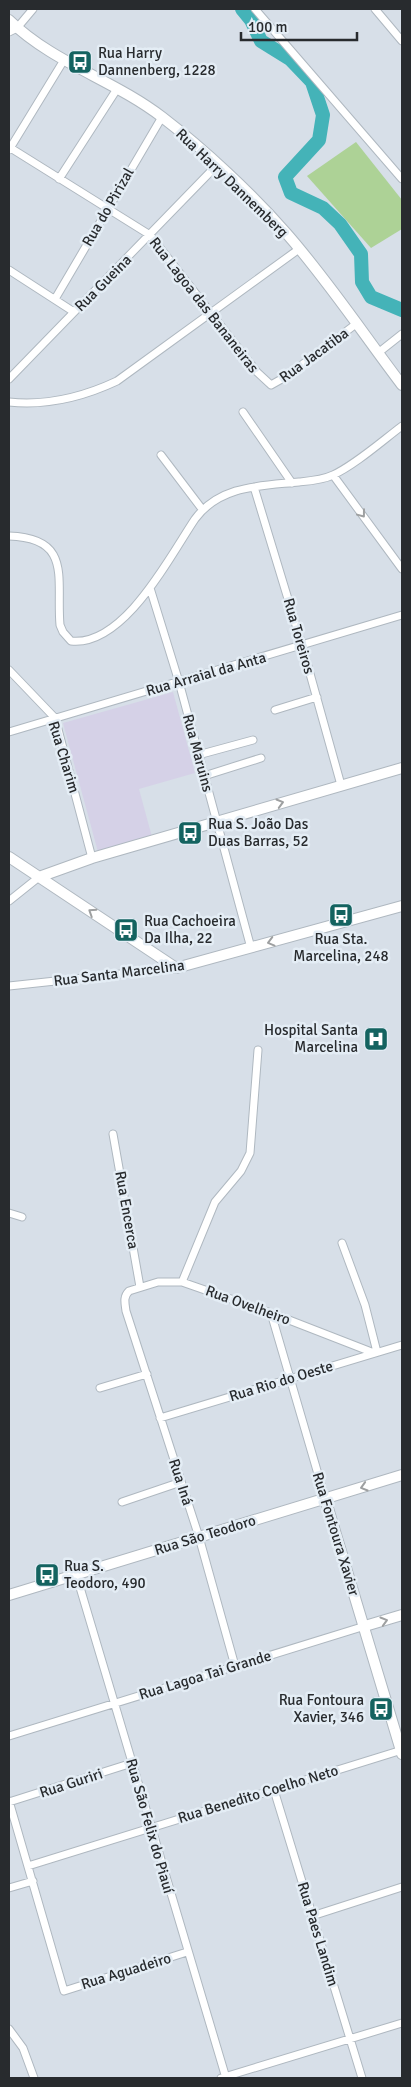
<svg xmlns="http://www.w3.org/2000/svg" width="411" height="2087" font-family="Signika,sans-serif">
<style>
.education{fill:#d5d1e7}
.pitch{fill:#add296}
.lines{fill:none;stroke-linecap:round;stroke-linejoin:round}
.river{stroke:#44b3b8;stroke-width:14}
.street-casing{stroke:#afb8c0;stroke-width:9}
.secondary-casing{stroke:#afb8c0;stroke-width:12}
.street{stroke:#fff;stroke-width:7}
.secondary{stroke:#fff;stroke-width:10}
.oneway{stroke:#9ea0a1}
.labels{text-anchor:middle;stroke-width:5;stroke-linejoin:round;paint-order:stroke}
.poi-label{font-size:15px;fill:#282b2e;stroke:#e4edf5;text-anchor:start}
.street-label{font-size:15px;fill:#282b2e;stroke:#e4edf5}
</style>
<rect width="100%" height="100%" fill="#d7dfe8"/>
<path class="education" d="M 173,692 L 195,773 L 139,789 L 152,837 L 98,852 L 63,723 Z"/>
<path class="pitch" d="M 356,142 L 402,200 L 402,229 L 371,248 L 307,176 Z"/>
<g class="lines">
<path class="river" d="M 242,9 L 251,20 L 261,41 L 290,59 L 312,82 L 323,115 L 319,140 L 285,177 L 291,193 L 323,208 L 340,224 L 361,254 L 362,282 L 371,297 L 402,310"/>
<defs>
<path id="street" d="M 255,9 L 402,179
M 375,9 L 402,41
M 9,32 L 17,28 L 33,9
M 9,147 L 150,235 L 257,372 L 271,385 L 287,376 L 356,324
M 9,150 L 64,60
M 59,179 L 117,89
M 9,270 L 74,312
M 55,299 L 162,117
M 378,353 L 402,334
M 9,379 L 217,165
M 9,402 C 47,406 83,397 117,381 L 299,249
M 243,412 L 292,483
M 161,455 L 202,509
M 333,475 L 402,569
M 254,487 L 302,645 L 341,785
M 9,536 C 73,538 56,579 60,625 L 63,632 L 71,641 C 124,647 170,556 195,519 C 220,485 261,486 299,482 C 310,481 323,480 333,475 C 355,465 382,441 402,426
M 150,588 L 179,682 L 251,948
M 9,670 L 55,718 L 92,858
M 275,710 L 317,697
M 9,732 L 402,615
M 198,755 L 253,740
M 204,776 L 261,758
M 9,901 L 39,877
M 9,986 L 176,968
M 113,1134 L 140,1287
M 9,1213 L 22,1217
M 342,1243 L 365,1305 L 377,1352
M 182,1282 L 215,1202 L 241,1171 L 250,1153 L 258,1050
M 271,1313 L 325,1498
M 100,1388 L 147,1374
M 160,1418 L 402,1345
M 122,1502 L 181,1482
M 76,1574 L 226,2078
M 235,1666 L 199,1537 L 126,1311 C 125,1303 123,1297 129,1291 L 158,1282 L 182,1282 L 271,1313 L 374,1353
M 9,1736 L 365,1626
M 274,1790 L 362,2078
M 9,1801 L 64,1991 L 187,1952
M 9,1802 L 132,1763
M 28,1866 L 402,1750
M 9,1888 L 33,1881
M 312,1916 L 402,1887
M 9,2029 L 23,2048 L 34,2078
M 221,2078 L 402,2023"/>
<path id="secondary" d="M 9,20 C 53,63 114,80 162,117 C 205,150 252,194 287,234 C 329,282 364,335 402,385
M 9,857 L 176,968 L 402,906
M 39,877 L 92,858 L 402,768
M 325,1498 L 402,1754
M 9,1595 L 402,1475
M 365,1626 L 402,1615"/>
</defs>
<use href="#street" class="street-casing"/>
<use href="#secondary" class="secondary-casing"/>
<use href="#street" class="street"/>
<use href="#secondary" class="secondary"/>
</g>
<defs><path id="oneway-chevron" d="M-2-3.5L2.5 0L-2 3.5" fill="none" stroke-width="1.6" stroke-linecap="round" stroke-linejoin="round" transform="scale(1.25)"/></defs>
<g class="oneway">
<use href="#oneway-chevron" transform="translate(362 514) rotate(53)"/>
<use href="#oneway-chevron" transform="translate(280 803) rotate(-16)"/>
<use href="#oneway-chevron" transform="translate(92 912) rotate(-147)"/>
<use href="#oneway-chevron" transform="translate(271 942) rotate(165)"/>
<use href="#oneway-chevron" transform="translate(364 1487) rotate(163)"/>
<use href="#oneway-chevron" transform="translate(384 1621) rotate(-16)"/>
</g>
<defs>
<symbol id="bus-square" viewBox="-11 -11 22 22"><rect x="-9" y="-9" width="18" height="18" rx="4" fill="#146360" stroke="#e4edf5"/><path d="M-5-6H5V4H4V6H2V4H-2V6H-4V4H-5ZM-3.5-4V0h7V-4ZM-3.5 1.2v1.5H-2V1.2ZM2 1.2v1.5H3.5V1.2Z" fill="#fff"/></symbol>
<symbol id="hospital-square" viewBox="-11 -11 22 22"><rect x="-9" y="-9" width="18" height="18" rx="4" fill="#146360" stroke="#e4edf5"/><path d="M-5-5h3v3.5h4V-5h3V5h-3V1.5h-4V5h-3Z" fill="#fff"/></symbol>
</defs>
<g fill-rule="evenodd">
<use href="#bus-square" x="66" y="48" width="28" height="28"/>
<use href="#bus-square" x="176" y="819" width="28" height="28"/>
<use href="#bus-square" x="327" y="901" width="28" height="28"/>
<use href="#bus-square" x="112" y="916" width="28" height="28"/>
<use href="#hospital-square" x="362" y="1025" width="28" height="28"/>
<use href="#bus-square" x="33" y="1561" width="28" height="28"/>
<use href="#bus-square" x="367" y="1695" width="28" height="28"/>
</g>
<g class="labels">
<g class="poi-label">
<text x="98" y="58">Rua Harry<tspan x="98" dy="17">Dannenberg, 1228</tspan></text>
<text x="208" y="829">Rua S. João Das<tspan x="208" dy="17">Duas Barras, 52</tspan></text>
<text x="144" y="926">Rua Cachoeira<tspan x="144" dy="17">Da Ilha, 22</tspan></text>
<text x="341" y="944" text-anchor="middle">Rua Sta.<tspan x="341" dy="17">Marcelina, 248</tspan></text>
<text x="358" y="1035" text-anchor="end">Hospital Santa<tspan x="358" dy="17">Marcelina</tspan></text>
<text x="64" y="1571">Rua S.<tspan x="64" dy="17">Teodoro, 490</tspan></text>
<text x="364" y="1705" text-anchor="end">Rua Fontoura<tspan x="364" dy="17">Xavier, 346</tspan></text>
</g>
<g class="street-label">
<text transform="translate(232 183) rotate(44)" y="5">Rua Harry Dannemberg</text>
<text transform="translate(108 207) rotate(-60)" y="5">Rua do Pirizal</text>
<text transform="translate(103 283) rotate(-45)" y="5">Rua Gueina</text>
<text transform="translate(204 305) rotate(52)" y="5">Rua Lagoa das Bananeiras</text>
<text transform="translate(314 355) rotate(-36)" y="5">Rua Jacatiba</text>
<text transform="translate(299 636) rotate(74)" y="5">Rua Toreiros</text>
<text transform="translate(206 674) rotate(-16)" y="5">Rua Arraial da Anta</text>
<text transform="translate(198 753) rotate(75)" y="5">Rua Maruins</text>
<text transform="translate(64 757) rotate(73)" y="5">Rua Charim</text>
<text transform="translate(119 973) rotate(-7)" y="5">Rua Santa Marcelina</text>
<text transform="translate(127 1210) rotate(80)" y="5">Rua Encerca</text>
<text transform="translate(248 1305) rotate(20)" y="5">Rua Ovelheiro</text>
<text transform="translate(281 1381) rotate(-17)" y="5">Rua Rio do Oeste</text>
<text transform="translate(181 1482) rotate(72)" y="5">Rua Iná</text>
<text transform="translate(336 1534) rotate(73)" y="5">Rua Fontoura Xavier</text>
<text transform="translate(205 1535) rotate(-17)" y="5">Rua São Teodoro</text>
<text transform="translate(205 1675) rotate(-17)" y="5">Rua Lagoa Tai Grande</text>
<text transform="translate(71 1783) rotate(-18)" y="5">Rua Guriri</text>
<text transform="translate(258 1794) rotate(-17)" y="5">Rua Benedito Coelho Neto</text>
<text transform="translate(150 1826) rotate(74)" y="5">Rua São Felix do Piauí</text>
<text transform="translate(318 1934) rotate(73)" y="5">Rua Paes Landim</text>
<text transform="translate(126 1971) rotate(-17)" y="5">Rua Aguadeiro</text>
</g>
</g>
<rect width="411" height="2087" fill="none" stroke="#282b2e" stroke-width="20"/>
<path d="M241 32v8h116v-8" fill="none" stroke="#282b2e" stroke-width="2.5"/>
<text x="248" y="32" font-size="15" fill="#282b2e" stroke="#e4edf5" stroke-width="4" paint-order="stroke">100 m</text>
</svg>
